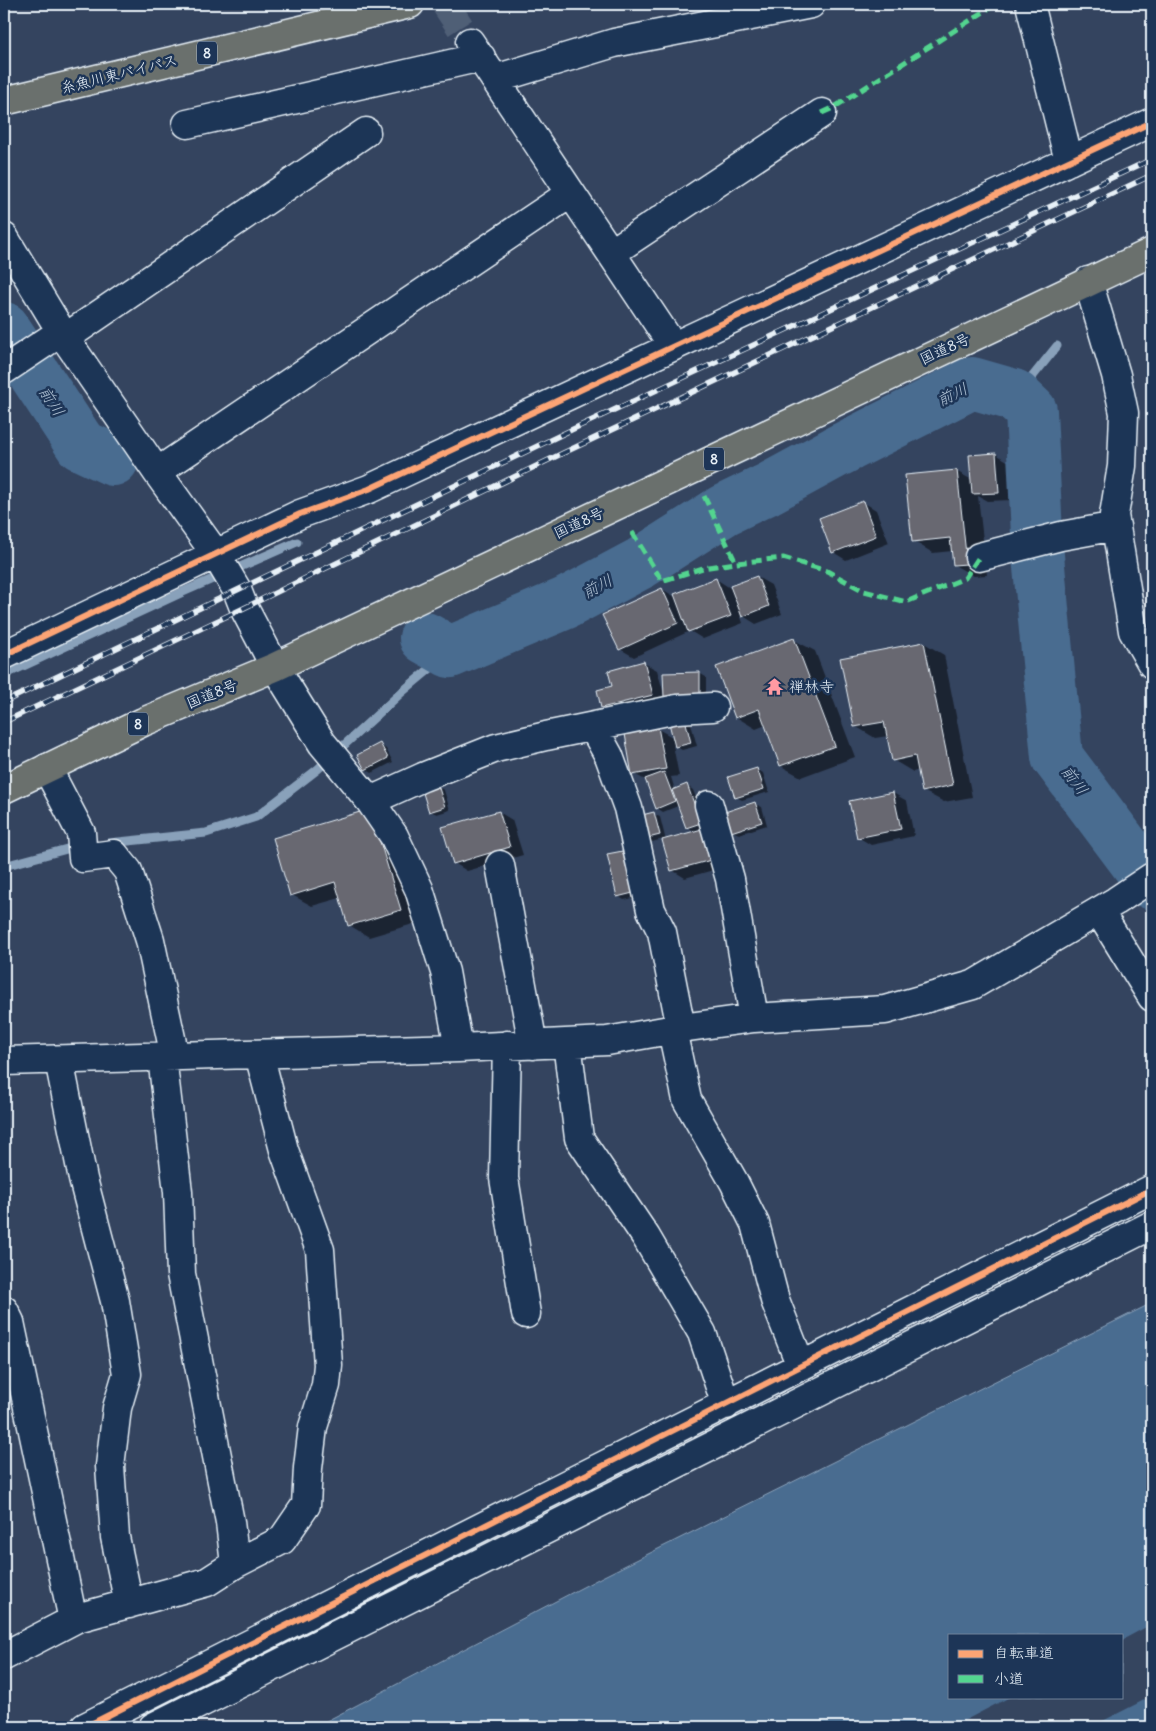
<svg xmlns="http://www.w3.org/2000/svg" width="1156" height="1731" font-family="Delius,'Klee One',sans-serif">
<style>
.water{fill:#496c90;stroke:#89a1ba;fill-rule:evenodd}
.pier{fill:#34445f}
.shadow{fill:#0007}
.lines{fill:none;stroke-linecap:round;stroke-linejoin:round}
.stream{stroke:#89a1ba;stroke-width:9}
.river{stroke:#496c90;stroke-width:52}
.building{fill:#686771;stroke:#e8f1f8}
.minor-tunnel{stroke:#4f5e76;stroke-width:28;stroke-dasharray:28 14;stroke-linecap:butt}
.minor-casing{stroke:#e8f1f8;stroke-width:31}
.trunk-casing{stroke:#e8f1f8;stroke-width:31}
.minor{stroke:#1d3557;stroke-width:28}
.trunk{stroke:#6b706d;stroke-width:28}
.rail-casing{stroke:#e8f1f8;stroke-width:5.5}
.rail{stroke:#1d3557;stroke-width:4;stroke-dasharray:11;stroke-linecap:butt}
.quiet{stroke:#53d58f;stroke-width:5;stroke-dasharray:10 5;stroke-linecap:butt}
.cycleway-casing{stroke:#1d3557;stroke-width:9}
.cycleway{stroke:#fda474;stroke-width:6}
.labels{text-anchor:middle;stroke-width:5;stroke-linejoin:round;paint-order:stroke}
.shield{fill:#1d3557;stroke:#abb9c8;stroke-width:1}
.shield-label{font-size:14px;font-weight:bold;fill:#e8f1f8}
.street-label{font-size:15px;fill:#e8f1f8;stroke:#1d3557}
.poi-label{font-size:15px;fill:#e8f1f8;stroke:#1d3557;text-anchor:start}
.water-label{font-size:16px;font-style:italic;fill:#b0c2d4;stroke:#1d3557}
</style>
<rect width="100%" height="100%" fill="#34445f"/>
<filter id="ink" filterUnits="userSpaceOnUse"><feTurbulence type="fractalNoise" baseFrequency=".02" numOctaves="2"/><feDisplacementMap in="SourceGraphic" scale="10" xChannelSelector="R" yChannelSelector="G"/><feConvolveMatrix kernelMatrix="1 2 1 2 8 2 1 2 1" color-interpolation-filters="sRGB"/></filter>
<g filter="url(#ink)">
<path class="water" d="M 1152,1303 L 1152,1727 L 315,1727 L 602,1577 ZM 950,1635 L 1122,1635 L 1122,1697 L 950,1697 Z"/>
<path class="pier" d="M 1152,1624 L 1152,1696 L 1091,1727 L 952,1727 L 1010,1697 L 1122,1697 L 1122,1640 Z"/>
<path class="shadow" d="M 996,454 L 1009,462 L 1012,500 L 987,501 L 978,496 L 987,575 L 974,576 L 954,565 L 952,551 L 933,553 L 913,541 L 956,471 L 972,480 Z
M 863,502 L 876,510 L 889,543 L 846,560 L 833,552 Z
M 757,577 L 771,585 L 782,614 L 756,624 L 740,614 L 743,623 L 703,639 L 690,631 L 634,657 L 620,649 L 662,589 L 677,598 L 716,579 L 730,588 Z
M 794,640 L 815,651 L 855,757 L 801,777 L 781,766 L 766,725 L 756,729 L 736,717 Z
M 924,643 L 944,655 L 972,797 L 944,802 L 923,791 L 919,770 L 913,772 L 893,760 L 888,736 L 875,738 L 855,726 Z
M 644,663 L 657,670 L 664,694 L 699,673 L 706,677 L 706,699 L 671,700 L 664,696 L 666,702 L 616,715 L 602,708 L 613,687 Z
M 669,719 L 690,720 L 697,746 L 682,750 L 673,745 L 679,776 L 671,777 L 675,790 L 687,786 L 693,790 L 707,826 L 699,829 L 715,838 L 724,867 L 685,878 L 672,870 L 663,839 L 652,842 L 645,838 L 653,814 L 660,817 L 666,841 L 696,832 L 687,827 L 678,806 L 663,812 L 657,808 L 647,781 L 634,774 L 658,729 L 674,738 Z
M 380,745 L 386,749 L 393,762 L 372,773 L 366,769 Z
M 757,769 L 763,773 L 769,792 L 742,800 L 736,797 Z
M 437,787 L 444,790 L 450,810 L 437,814 L 430,811 Z
M 893,793 L 907,801 L 914,836 L 871,845 L 858,837 Z
M 755,804 L 762,807 L 767,825 L 739,834 L 732,831 Z
M 370,810 L 420,922 L 369,937 L 349,925 L 340,898 L 312,906 L 292,895 Z
M 499,812 L 512,820 L 523,855 L 467,871 L 454,863 Z
M 628,851 L 643,896 L 624,900 L 618,896 Z"/>
<g class="lines">
<path class="stream" d="M 1021,402 L 1025,386 L 1057,346
M 4,675 L 183,592 L 297,542
M 109,843 L 206,833 L 256,817 L 318,769 L 402,692 L 450,652
M 4,866 L 78,846"/>
<path class="river" d="M 4,328 L 81,445 L 113,460
M 425,638 L 450,652 L 566,603 L 641,563 L 724,510 L 768,489 L 836,452 L 972,383 L 1014,395 L 1031,411 L 1038,556 L 1057,757 L 1152,884"/>
</g>
<path class="building" d="M 996,453 L 999,493 L 972,494 L 969,455 Z
M 957,470 L 967,564 L 953,565 L 950,538 L 912,542 L 905,475 Z
M 863,501 L 876,536 L 832,553 L 819,518 Z
M 757,576 L 769,606 L 742,617 L 730,586 Z
M 716,578 L 731,616 L 688,632 L 674,594 Z
M 662,588 L 678,623 L 619,650 L 602,615 Z
M 794,638 L 835,746 L 780,766 L 759,709 L 735,718 L 716,667 Z
M 924,642 L 953,785 L 922,792 L 915,756 L 892,761 L 884,722 L 854,727 L 840,658 Z
M 644,661 L 653,695 L 601,708 L 597,690 L 612,686 L 608,671 Z
M 700,672 L 700,696 L 664,697 L 663,673 Z
M 684,715 L 691,743 L 675,747 L 668,719 Z
M 658,727 L 666,769 L 632,775 L 625,734 Z
M 380,743 L 388,758 L 365,770 L 357,755 Z
M 757,768 L 764,789 L 735,798 L 728,777 Z
M 664,772 L 675,801 L 656,809 L 645,779 Z
M 687,784 L 701,823 L 686,828 L 672,790 Z
M 438,785 L 445,807 L 429,812 L 422,790 Z
M 893,792 L 901,829 L 857,838 L 849,801 Z
M 755,802 L 762,822 L 731,832 L 725,812 Z
M 370,809 L 401,910 L 348,926 L 335,882 L 290,896 L 273,838 Z
M 499,811 L 510,847 L 453,864 L 442,827 Z
M 654,812 L 660,835 L 644,839 L 638,816 Z
M 702,829 L 711,860 L 671,871 L 662,840 Z
M 628,850 L 637,892 L 617,897 L 607,854 Z"/>
<g class="lines">
<path class="minor-tunnel" d="M 445,4 L 470,42"/>
<defs>
<path id="minor" d="M 1030,4 L 1069,161
M 470,42 L 673,346
M 495,79 L 614,43 L 811,4
M 187,124 L 481,57
M 4,237 L 65,338 L 157,472 L 571,193
M 611,253 L 822,113
M 1088,281 L 1116,375 L 1124,413 L 1122,466 L 1114,515 L 1133,631 L 1152,664
M 65,338 L 366,132
M 4,370 L 61,332
M 157,472 L 215,553 L 237,590 L 244,608 L 275,667 L 322,743 L 370,801 L 394,836 L 419,889 L 445,972 L 459,1048
M 979,557 L 1061,536 L 1116,526
M 4,655 L 300,514 L 369,489 L 1152,122
M 593,727 L 609,756 L 628,808 L 651,910 L 662,932 L 681,1028
M 47,768 L 81,833 L 83,858 L 114,854 L 128,871 L 150,940 L 175,1057
M 370,801 L 423,777 L 496,748 L 546,736 L 677,709 L 713,707
M 709,805 L 730,879 L 754,1018
M 500,865 L 533,1045
M 1099,911 L 1152,997
M 672,1030 L 687,1100 L 734,1182 L 755,1224 L 775,1300 L 801,1366
M 567,1043 L 579,1138 L 646,1237 L 702,1333 L 726,1405
M 507,1045 L 504,1178 L 526,1314
M 59,1060 L 83,1179 L 115,1301 L 127,1374 L 117,1408 L 110,1466 L 115,1537 L 129,1604
M 4,1061 L 459,1048 L 607,1041 L 681,1028 L 754,1018 L 885,1010 L 973,985 L 1116,901 L 1152,877
M 4,1310 L 10,1322 L 73,1620
M 235,1564 L 282,1540 L 306,1505 L 308,1468 L 313,1427 L 326,1385 L 328,1365 L 320,1250 L 284,1150 L 259,1054
M 4,1656 L 77,1618 L 207,1582 L 235,1564 L 230,1522 L 181,1274 L 178,1192 L 162,1057
M 85,1727 L 1152,1189
M 153,1727 L 1152,1225"/>
<path id="trunk" d="M 4,101 L 410,4
M 4,789 L 143,722 L 275,667 L 1152,252"/>
</defs>
<use href="#minor" class="minor-casing"/>
<use href="#trunk" class="trunk-casing"/>
<use href="#minor" class="minor"/>
<use href="#trunk" class="trunk"/>
<defs>
<path id="rail" d="M 4,702 L 571,430 L 1152,159
M 4,722 L 244,608 L 559,455 L 1152,175"/>
</defs>
<use href="#rail" class="rail-casing"/>
<use href="#rail" class="rail"/>
<path class="quiet" d="M 822,113 L 833,108 L 996,4
M 704,496 L 736,563 L 783,558 L 827,571 L 864,591 L 906,602 L 965,578 L 979,557
M 632,532 L 662,581 L 703,568 L 736,563"/>
<defs>
<path id="cycleway" d="M 4,655 L 300,514 L 369,489 L 1152,122
M 85,1727 L 1152,1189"/>
</defs>
<use href="#cycleway" class="cycleway-casing"/>
<use href="#cycleway" class="cycleway"/>
</g>
</g>
<defs>
<symbol id="temple-bare" viewBox="-9 -9 18 18"><path d="M0-6L5-2H3V0L6.5 2.5H4V6H1.5V3h-3V6H-4V2.5H-6.5L-3 0V-2H-5Z" fill="#ff9aa2" stroke="#1d3557" stroke-width="2.5" paint-order="stroke"/></symbol>
</defs>
<g fill-rule="evenodd">
<use href="#temple-bare" x="762" y="674" width="25" height="25"/>
</g>
<g class="labels">
<g class="shield">
<rect x="197" y="41.5" width="20" height="23" rx="4"/>
<rect x="704" y="447.5" width="20" height="23" rx="4"/>
<rect x="128" y="712.5" width="20" height="23" rx="4"/>
</g>
<g class="shield-label">
<text x="207" y="58">8</text>
<text x="714" y="464">8</text>
<text x="138" y="729">8</text>
</g>
<g class="street-label">
<text transform="translate(119 74) rotate(-14)" y="5">糸魚川東バイパス</text>
<text transform="translate(945 349) rotate(-25)" y="5">国道8号</text>
<text transform="translate(579 523) rotate(-25)" y="5">国道8号</text>
<text transform="translate(212 694) rotate(-22)" y="5">国道8号</text>
</g>
<g class="poi-label">
<text x="789" y="692">禅林寺</text>
</g>
<g class="water-label">
<text transform="translate(952 394) rotate(-26)" y="6">前川</text>
<text transform="translate(52 401) rotate(57)" y="6">前川</text>
<text transform="translate(597 586) rotate(-28)" y="6">前川</text>
<text transform="translate(1075 780) rotate(53)" y="6">前川</text>
</g>
</g>
<rect width="1156" height="1731" fill="none" stroke="#1d3557" stroke-width="20"/>
<rect x="10" y="10" width="1136" height="1711" fill="none" stroke="#e8f1f8" stroke-width="2" filter="url(#ink)"/>
<rect x="948" y="1634" width="175" height="65" fill="#1d3557" stroke="#6e8097"/>
<rect x="958" y="1650" width="25" height="8" fill="#fda474" stroke="#6e8097"/>
<text x="994" y="1658" font-size="15" fill="#e8f1f8">自転車道</text>
<rect x="958" y="1675" width="25" height="8" fill="#53d58f" stroke="#6e8097"/>
<text x="994" y="1684" font-size="15" fill="#e8f1f8">小道</text>
</svg>
